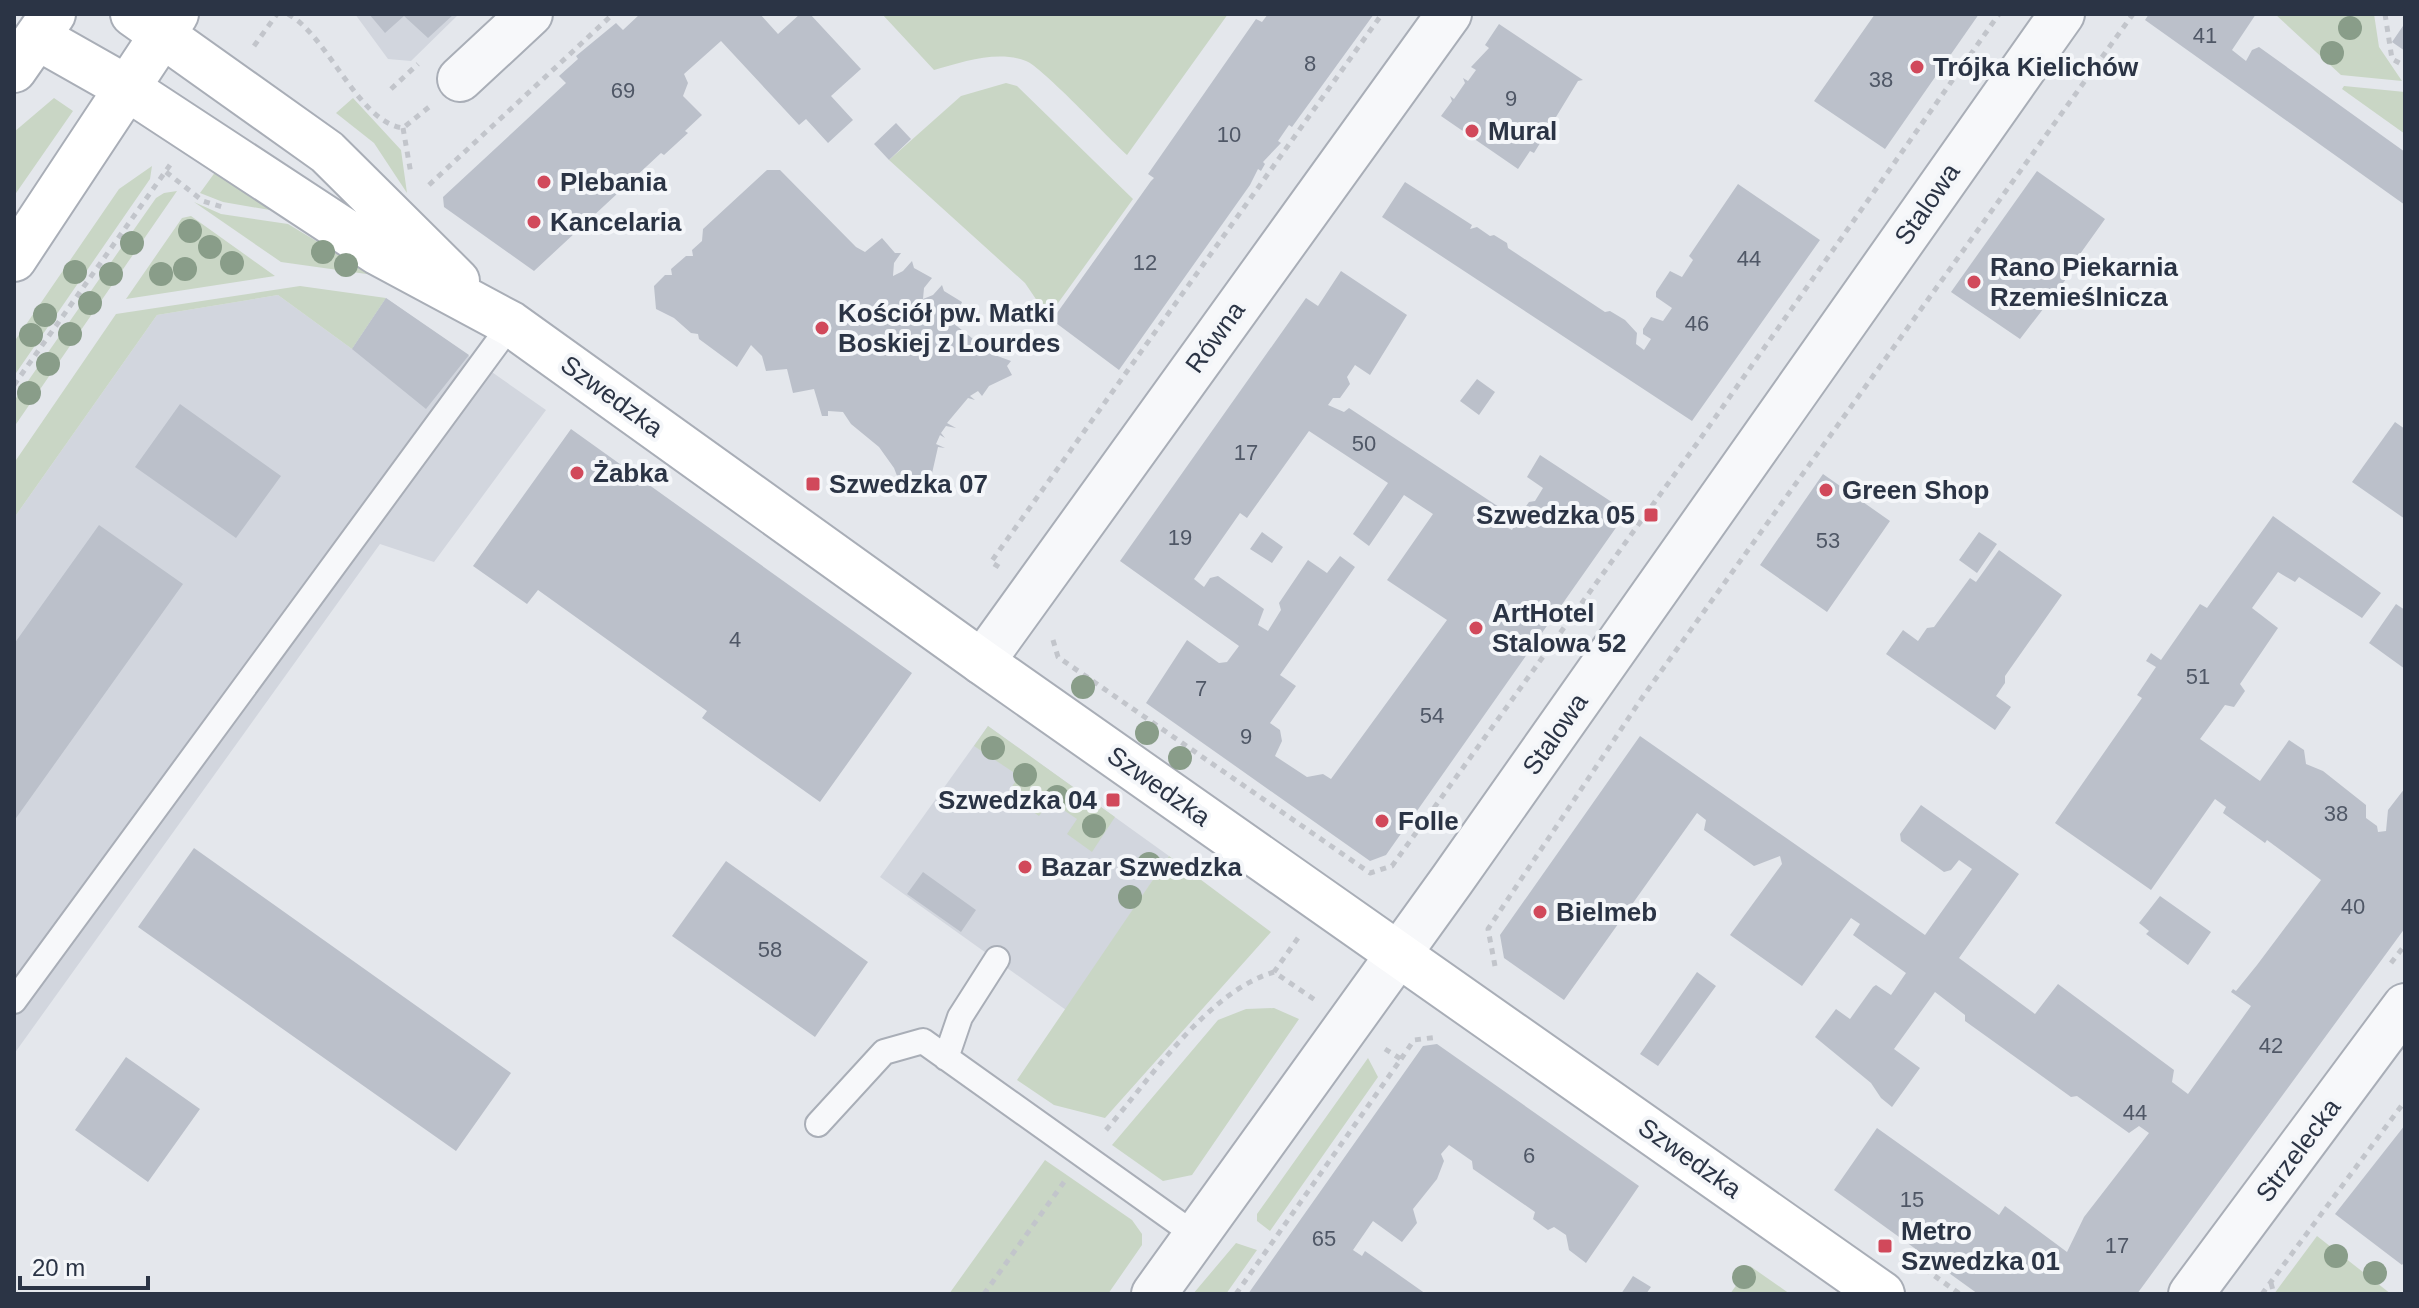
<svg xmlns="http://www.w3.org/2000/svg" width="2419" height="1308" font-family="Arial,sans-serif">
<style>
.built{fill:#d2d6de}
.green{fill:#c9d6c5}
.building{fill:#bbc0ca;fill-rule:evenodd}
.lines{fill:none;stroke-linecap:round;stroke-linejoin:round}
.lane-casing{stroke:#a9aeb7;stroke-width:28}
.street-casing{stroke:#a9aeb7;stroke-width:48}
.secondary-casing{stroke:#a9aeb7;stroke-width:48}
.path{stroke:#c2c5cb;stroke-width:5;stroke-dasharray:6 6;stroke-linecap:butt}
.lane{stroke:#f7f8fa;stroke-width:24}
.street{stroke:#f7f8fa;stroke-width:44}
.secondary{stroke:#fff;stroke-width:44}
.tree{fill:#899d89}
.poi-dot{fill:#d1495b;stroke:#f4f6f9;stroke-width:3}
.labels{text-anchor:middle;stroke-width:8;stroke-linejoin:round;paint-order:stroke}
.number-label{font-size:22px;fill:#4f5766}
.poi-label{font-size:26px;font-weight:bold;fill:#2b3445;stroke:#f4f6f9;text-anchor:start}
.street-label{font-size:26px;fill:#2b3445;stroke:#f4f6f9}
</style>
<rect width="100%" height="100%" fill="#e4e7ec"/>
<path class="built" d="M 355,14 L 459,14 L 411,61 L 388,59 Z
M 278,295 L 352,349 L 386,298 L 546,410 L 434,562 L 380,544 L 14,1054 L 14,518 L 157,315 Z
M 988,726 L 1169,856 L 1066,1010 L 880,877 Z"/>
<path class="green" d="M 882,14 L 1228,14 L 1127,155 C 1109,139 1042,67 1026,61 C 997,50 963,62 934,70 Z
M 2275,14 L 2374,14 L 2379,47 L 2402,81 L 2341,75 Z
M 1006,83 L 1017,86 L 1133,199 L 1048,317 L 1025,283 L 889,160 L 961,96 Z
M 2344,86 L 2405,92 L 2405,134 L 2342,89 Z
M 54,98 L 73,111 L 14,196 L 14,132 Z
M 353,98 L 401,150 L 407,193 L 374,143 L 336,113 Z
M 152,166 L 150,179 L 14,376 L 14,342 L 119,189 Z
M 216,171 L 287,213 L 223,202 L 200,193 Z
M 177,191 L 14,427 L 14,401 L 156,198 L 164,193 Z
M 194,202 L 221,214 L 288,224 L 356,265 L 395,278 L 281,262 Z
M 191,216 L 275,276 L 126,299 L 182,218 Z
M 300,286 L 386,298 L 352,349 L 278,295 L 157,315 L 14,518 L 14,463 L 116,314 Z
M 988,726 L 1115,817 L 1092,852 L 1067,834 L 1077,819 L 1050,801 L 1039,816 L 1007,794 L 1019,776 L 974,746 Z
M 1169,856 L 1271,932 L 1105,1118 L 1054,1105 L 1017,1080 Z
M 1274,1008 L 1299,1019 L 1192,1175 L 1163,1181 L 1112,1145 L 1218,1020 L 1246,1009 Z
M 1368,1058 L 1378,1077 L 1270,1231 L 1257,1221 L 1257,1214 Z
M 1045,1160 L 1132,1220 L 1142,1234 L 1142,1245 L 1108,1294 L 949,1294 Z
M 2317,1236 L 2391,1294 L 2274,1294 Z
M 1236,1243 L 1257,1250 L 1226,1294 L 1193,1294 Z
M 1750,1266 L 1790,1294 L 1730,1294 Z"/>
<path class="building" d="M 369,14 L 454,14 L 428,38 L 404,16 L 385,33 Z
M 640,14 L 760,14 L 778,34 L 800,14 L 810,14 L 861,69 L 831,96 L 853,120 L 828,143 L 806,119 L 799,125 L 721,41 L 684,74 L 688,83 L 683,96 L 702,115 L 685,131 L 688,133 L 664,155 L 661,153 L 534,271 L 444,207 L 443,197 L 566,83 L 559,76 L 578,59 L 576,56 L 616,23 L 623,30 Z
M 1268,14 L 1374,14 L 1292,127 L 1289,125 L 1278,141 L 1281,143 L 1263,162 L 1265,164 L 1261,171 L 1258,169 L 1250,185 L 1119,370 L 1052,320 L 1151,181 L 1154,178 L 1148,174 L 1256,19 L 1262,22 Z
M 1875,14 L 1979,14 L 1885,149 L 1814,101 Z
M 2149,14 L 2256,14 L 2232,50 L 2246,61 L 2252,50 L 2259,47 L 2405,152 L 2405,205 L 2145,20 Z
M 2405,23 L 2405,51 L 2392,42 Z
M 1499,24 L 1583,80 L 1578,81 L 1534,153 L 1530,151 L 1518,169 L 1441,116 L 1452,101 L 1450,96 L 1454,99 L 1465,83 L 1463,78 L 1468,81 L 1476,70 L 1471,67 L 1489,48 L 1485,45 Z
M 896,123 L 911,139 L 889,160 L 874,144 Z
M 767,170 L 780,170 L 856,247 L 865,252 L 882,238 L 895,253 L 901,253 L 894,263 L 893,276 L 903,271 L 912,261 L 914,268 L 932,278 L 924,288 L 923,299 L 933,295 L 942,285 L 944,291 L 962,302 L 953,323 L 992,354 L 1011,361 L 1007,366 L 1012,375 L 989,386 L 982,396 L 978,391 L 970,396 L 975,400 L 968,398 L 947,423 L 956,428 L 946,426 L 941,433 L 945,438 L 940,435 L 936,444 L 945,448 L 938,447 L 928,491 L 923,491 L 924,482 L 907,483 L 909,492 L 904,494 L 894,468 L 879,447 L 851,424 L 843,412 L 828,411 L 828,416 L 822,416 L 814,389 L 793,393 L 787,369 L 766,371 L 762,356 L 751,345 L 737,367 L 699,339 L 698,334 L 691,333 L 674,318 L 656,309 L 654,286 L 665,275 L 672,275 L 671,269 L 686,256 L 693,256 L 692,250 L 702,241 L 703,229 Z
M 2037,171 L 2105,219 L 2080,254 L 2083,257 L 2020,339 L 1951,292 Z
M 1405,182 L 1472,225 L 1470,229 L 1477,227 L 1490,236 L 1494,235 L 1507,243 L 1508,248 L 1605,312 L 1610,311 L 1625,320 L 1637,333 L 1636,344 L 1644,350 L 1651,339 L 1643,334 L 1643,329 L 1651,317 L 1663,321 L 1672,308 L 1656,297 L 1656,292 L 1670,271 L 1682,277 L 1693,260 L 1689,256 L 1738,184 L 1820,240 L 1692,421 L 1382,217 Z
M 1341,271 L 1407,315 L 1370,375 L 1355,365 L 1347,377 L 1350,384 L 1340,398 L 1333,398 L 1328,405 L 1344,412 L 1349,408 L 1502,509 L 1502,525 L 1512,530 L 1519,516 L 1529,502 L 1535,501 L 1543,488 L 1527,477 L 1540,455 L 1627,512 L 1386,855 L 1370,861 L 1146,703 L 1187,640 L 1219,663 L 1227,662 L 1239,646 L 1120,561 L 1306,298 L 1318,306 ZM 1309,431 L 1388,483 L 1353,534 L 1369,546 L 1404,495 L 1433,514 L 1387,580 L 1447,620 L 1331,779 L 1323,774 L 1307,777 L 1275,756 L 1282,741 L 1280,730 L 1270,723 L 1296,686 L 1280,675 L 1355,567 L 1340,556 L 1327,573 L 1308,560 L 1279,603 L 1281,610 L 1268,631 L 1258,625 L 1264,609 L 1218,576 L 1210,578 L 1204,587 L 1194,579 L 1240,513 L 1247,518 Z
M 386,298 L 469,355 L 426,409 L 352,349 Z
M 1477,379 L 1495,392 L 1479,415 L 1460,401 Z
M 180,404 L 281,476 L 236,538 L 135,467 Z
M 2395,422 L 2405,429 L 2405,519 L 2352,482 Z
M 571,429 L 912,673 L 820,802 L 702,718 L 707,711 L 538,590 L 527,604 L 473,566 Z
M 1823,474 L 1890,521 L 1827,612 L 1760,565 Z
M 2273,516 L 2381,593 L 2362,618 L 2299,577 L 2295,582 L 2278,572 L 2252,608 L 2278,628 L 2240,684 L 2245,691 L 2234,707 L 2225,705 L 2200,739 L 2260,781 L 2289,740 L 2304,750 L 2306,764 L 2323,771 L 2366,805 L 2366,818 L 2377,826 L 2378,832 L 2386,831 L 2388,810 L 2405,788 L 2405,928 L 2137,1294 L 1978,1294 L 1834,1190 L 1877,1128 L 1999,1215 L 2005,1206 L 2067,1252 L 2084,1217 L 2149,1133 L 2139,1126 L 2129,1133 L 2077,1096 L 2071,1097 L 1965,1021 L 1965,1015 L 1935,992 L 1894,1049 L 1920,1068 L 1892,1107 L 1881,1098 L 1871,1083 L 1815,1037 L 1836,1009 L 1850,1019 L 1873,987 L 1876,985 L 1891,995 L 1906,973 L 1853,935 L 1860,924 L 1851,918 L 1802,986 L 1730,935 L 1782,864 L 1780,856 L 1754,866 L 1704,830 L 1706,820 L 1697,813 L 1564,1000 L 1504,958 L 1500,935 L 1640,736 L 1925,935 L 1972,869 L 1959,860 L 1951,870 L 1944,872 L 1901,841 L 1900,834 L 1921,805 L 2019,874 L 1959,958 L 2035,1014 L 2058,984 L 2174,1070 L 2172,1082 L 2188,1094 L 2251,1006 L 2231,992 L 2233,989 L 2236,991 L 2257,965 L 2321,880 L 2267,840 L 2265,843 L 2223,813 L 2226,807 L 2215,799 L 2151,890 L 2055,823 L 2142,698 L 2137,695 L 2156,667 L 2146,661 L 2151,653 L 2161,660 L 2200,604 L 2207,608 Z
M 99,525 L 183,584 L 14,821 L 14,644 Z
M 1262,532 L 1283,547 L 1272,563 L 1250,549 Z
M 1979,532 L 1997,544 L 1977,573 L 1959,560 Z
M 1999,550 L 2062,595 L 2005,676 L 2005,683 L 1996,696 L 2011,707 L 1995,730 L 1886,654 L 1903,630 L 1918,641 L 1927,628 L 1934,627 L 1970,578 L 1976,582 Z
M 2396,604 L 2405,610 L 2405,669 L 2369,643 Z
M 194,848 L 511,1073 L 456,1151 L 138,927 Z
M 726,861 L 868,962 L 815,1037 L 672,936 Z
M 923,872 L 976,910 L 961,932 L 907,894 Z
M 2160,896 L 2211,932 L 2188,965 L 2146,934 L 2149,931 L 2139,923 Z
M 1697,972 L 1716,986 L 1658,1066 L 1640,1054 Z
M 1437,1044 L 1639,1186 L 1586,1263 L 1569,1250 L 1566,1235 L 1554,1227 L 1548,1230 L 1533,1219 L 1535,1212 L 1473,1169 L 1472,1161 L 1449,1145 L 1441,1154 L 1444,1161 L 1437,1179 L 1413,1209 L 1417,1223 L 1402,1242 L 1373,1221 L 1353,1250 L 1362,1256 L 1365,1251 L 1426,1294 L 1248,1294 L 1423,1046 Z
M 126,1057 L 200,1109 L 148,1182 L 75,1130 Z
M 2405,1125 L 2405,1261 L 2402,1265 L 2335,1214 Z
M 1633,1276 L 1651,1287 L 1646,1294 L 1621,1294 Z"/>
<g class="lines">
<defs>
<path id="lane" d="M 14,1001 L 511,324
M 946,1058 L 960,1017 L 997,959
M 818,1124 L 884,1052 L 923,1041 L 1198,1237"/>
<path id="street" d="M 460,79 L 530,14
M 982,662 L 1449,14
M 1154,1294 L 1452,880 L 2062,14
M 2191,1294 L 2405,1006"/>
<path id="secondary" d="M 133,14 L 327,152 L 457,281
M 37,37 L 127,88 L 377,252 L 511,324 L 982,662 L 1882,1294
M 14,70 L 53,14
M 14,259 L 176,14"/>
</defs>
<use href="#lane" class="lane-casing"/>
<use href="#street" class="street-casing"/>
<use href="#secondary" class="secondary-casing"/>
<path class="path" d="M 288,14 C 329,37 358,122 403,128 L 429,107
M 2385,14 L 2392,59 L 2405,66
M 254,46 L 277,14
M 391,89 L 418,64
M 403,128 L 411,174
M 166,172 L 203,201 L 226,208
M 429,185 L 613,14
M 14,385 L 170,165
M 999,567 L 991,562 L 1382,14
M 1053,640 L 1058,657 L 1370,873 L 1392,866 L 1698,442 L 1999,14
M 1298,938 L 1274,972 L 1315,1000
M 2391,963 L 2405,945
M 1495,966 L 1488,929 L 1644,695 L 2133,14
M 1401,1059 L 1414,1040 L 1438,1037
M 1106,1130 C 1151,1078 1207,992 1274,972
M 1915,1262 L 1960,1294
M 2271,1283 L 2274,1294
M 984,1294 L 1064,1182
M 1236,1294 L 1401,1059 L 1385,1049
M 2262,1294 L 2405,1101"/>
<use href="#lane" class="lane"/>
<use href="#street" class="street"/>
<use href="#secondary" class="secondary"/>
</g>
<g class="tree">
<circle cx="2350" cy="28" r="12"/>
<circle cx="2332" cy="53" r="12"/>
<circle cx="190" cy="231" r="12"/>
<circle cx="132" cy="243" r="12"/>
<circle cx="210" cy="247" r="12"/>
<circle cx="323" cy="252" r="12"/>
<circle cx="232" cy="263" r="12"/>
<circle cx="346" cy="265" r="12"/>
<circle cx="185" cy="269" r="12"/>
<circle cx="75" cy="272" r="12"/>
<circle cx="111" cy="274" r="12"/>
<circle cx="161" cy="274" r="12"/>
<circle cx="90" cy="303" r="12"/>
<circle cx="45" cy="315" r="12"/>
<circle cx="70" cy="334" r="12"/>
<circle cx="31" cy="335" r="12"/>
<circle cx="48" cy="364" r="12"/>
<circle cx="29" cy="393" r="12"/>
<circle cx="1083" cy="687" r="12"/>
<circle cx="1147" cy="733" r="12"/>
<circle cx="993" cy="748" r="12"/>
<circle cx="1180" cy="758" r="12"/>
<circle cx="1025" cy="775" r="12"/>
<circle cx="1057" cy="797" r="12"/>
<circle cx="1094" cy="826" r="12"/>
<circle cx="1149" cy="864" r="12"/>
<circle cx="1130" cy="897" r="12"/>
<circle cx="2336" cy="1256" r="12"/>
<circle cx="2375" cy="1273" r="12"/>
<circle cx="1744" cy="1277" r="12"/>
</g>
<g class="poi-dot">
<circle cx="1917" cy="67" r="8"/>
<circle cx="1472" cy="131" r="8"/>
<circle cx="544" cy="182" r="8"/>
<circle cx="534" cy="222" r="8"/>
<circle cx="1974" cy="282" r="8"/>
<circle cx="822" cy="328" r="8"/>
<circle cx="577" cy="473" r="8"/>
<rect x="805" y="476" width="16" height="16" rx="4"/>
<circle cx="1826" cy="490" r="8"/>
<rect x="1643" y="507" width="16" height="16" rx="4"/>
<circle cx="1476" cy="628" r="8"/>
<rect x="1105" y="792" width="16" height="16" rx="4"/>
<circle cx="1382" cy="821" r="8"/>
<circle cx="1025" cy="867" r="8"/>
<circle cx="1540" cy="912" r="8"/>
<rect x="1877" y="1238" width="16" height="16" rx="4"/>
</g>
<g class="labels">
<g class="number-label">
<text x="2205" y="43">41</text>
<text x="1310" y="71">8</text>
<text x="1881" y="87">38</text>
<text x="623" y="98">69</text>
<text x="1511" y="106">9</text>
<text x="1229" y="142">10</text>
<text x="1749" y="266">44</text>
<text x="1145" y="270">12</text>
<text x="1697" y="331">46</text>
<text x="1364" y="451">50</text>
<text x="1246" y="460">17</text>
<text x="1180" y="545">19</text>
<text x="1828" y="548">53</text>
<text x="735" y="647">4</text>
<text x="2198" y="684">51</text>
<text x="1201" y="696">7</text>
<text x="1432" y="723">54</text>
<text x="1246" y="744">9</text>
<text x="2336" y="821">38</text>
<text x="2353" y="914">40</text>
<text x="770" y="957">58</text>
<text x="2271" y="1053">42</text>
<text x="2135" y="1120">44</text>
<text x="1529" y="1163">6</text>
<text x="1912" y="1207">15</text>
<text x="1324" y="1246">65</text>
<text x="2117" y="1253">17</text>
</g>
<g class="poi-label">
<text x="1933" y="76">Trójka Kielichów</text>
<text x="1488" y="140">Mural</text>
<text x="560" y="191">Plebania</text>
<text x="550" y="231">Kancelaria</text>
<text x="1990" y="276">Rano Piekarnia<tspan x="1990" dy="30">Rzemieślnicza</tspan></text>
<text x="838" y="322">Kościół pw. Matki<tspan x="838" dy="30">Boskiej z Lourdes</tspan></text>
<text x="593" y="482">Żabka</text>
<text x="829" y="493">Szwedzka 07</text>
<text x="1842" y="499">Green Shop</text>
<text x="1635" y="524" text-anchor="end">Szwedzka 05</text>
<text x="1492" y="622">ArtHotel<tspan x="1492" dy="30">Stalowa 52</tspan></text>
<text x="1097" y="809" text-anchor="end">Szwedzka 04</text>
<text x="1398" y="830">Folle</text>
<text x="1041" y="876">Bazar Szwedzka</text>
<text x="1556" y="921">Bielmeb</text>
<text x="1901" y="1240">Metro<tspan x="1901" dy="30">Szwedzka 01</tspan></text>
</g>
<g class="street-label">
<text transform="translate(1927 204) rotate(-55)" y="9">Stalowa</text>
<text transform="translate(1215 337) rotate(-54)" y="9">Równa</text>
<text transform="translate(612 396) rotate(36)" y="9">Szwedzka</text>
<text transform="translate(1555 734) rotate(-55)" y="9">Stalowa</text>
<text transform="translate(1159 786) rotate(35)" y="9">Szwedzka</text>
<text transform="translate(2298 1150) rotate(-53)" y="9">Strzelecka</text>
<text transform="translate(1690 1158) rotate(35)" y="9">Szwedzka</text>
</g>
</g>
<rect width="2419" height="1308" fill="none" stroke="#2b3445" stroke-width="32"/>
<path d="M20 1276v12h128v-12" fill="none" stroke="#2b3445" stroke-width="4"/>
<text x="32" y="1276" font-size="24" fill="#2b3445" stroke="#f4f6f9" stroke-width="6" paint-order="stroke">20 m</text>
</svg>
